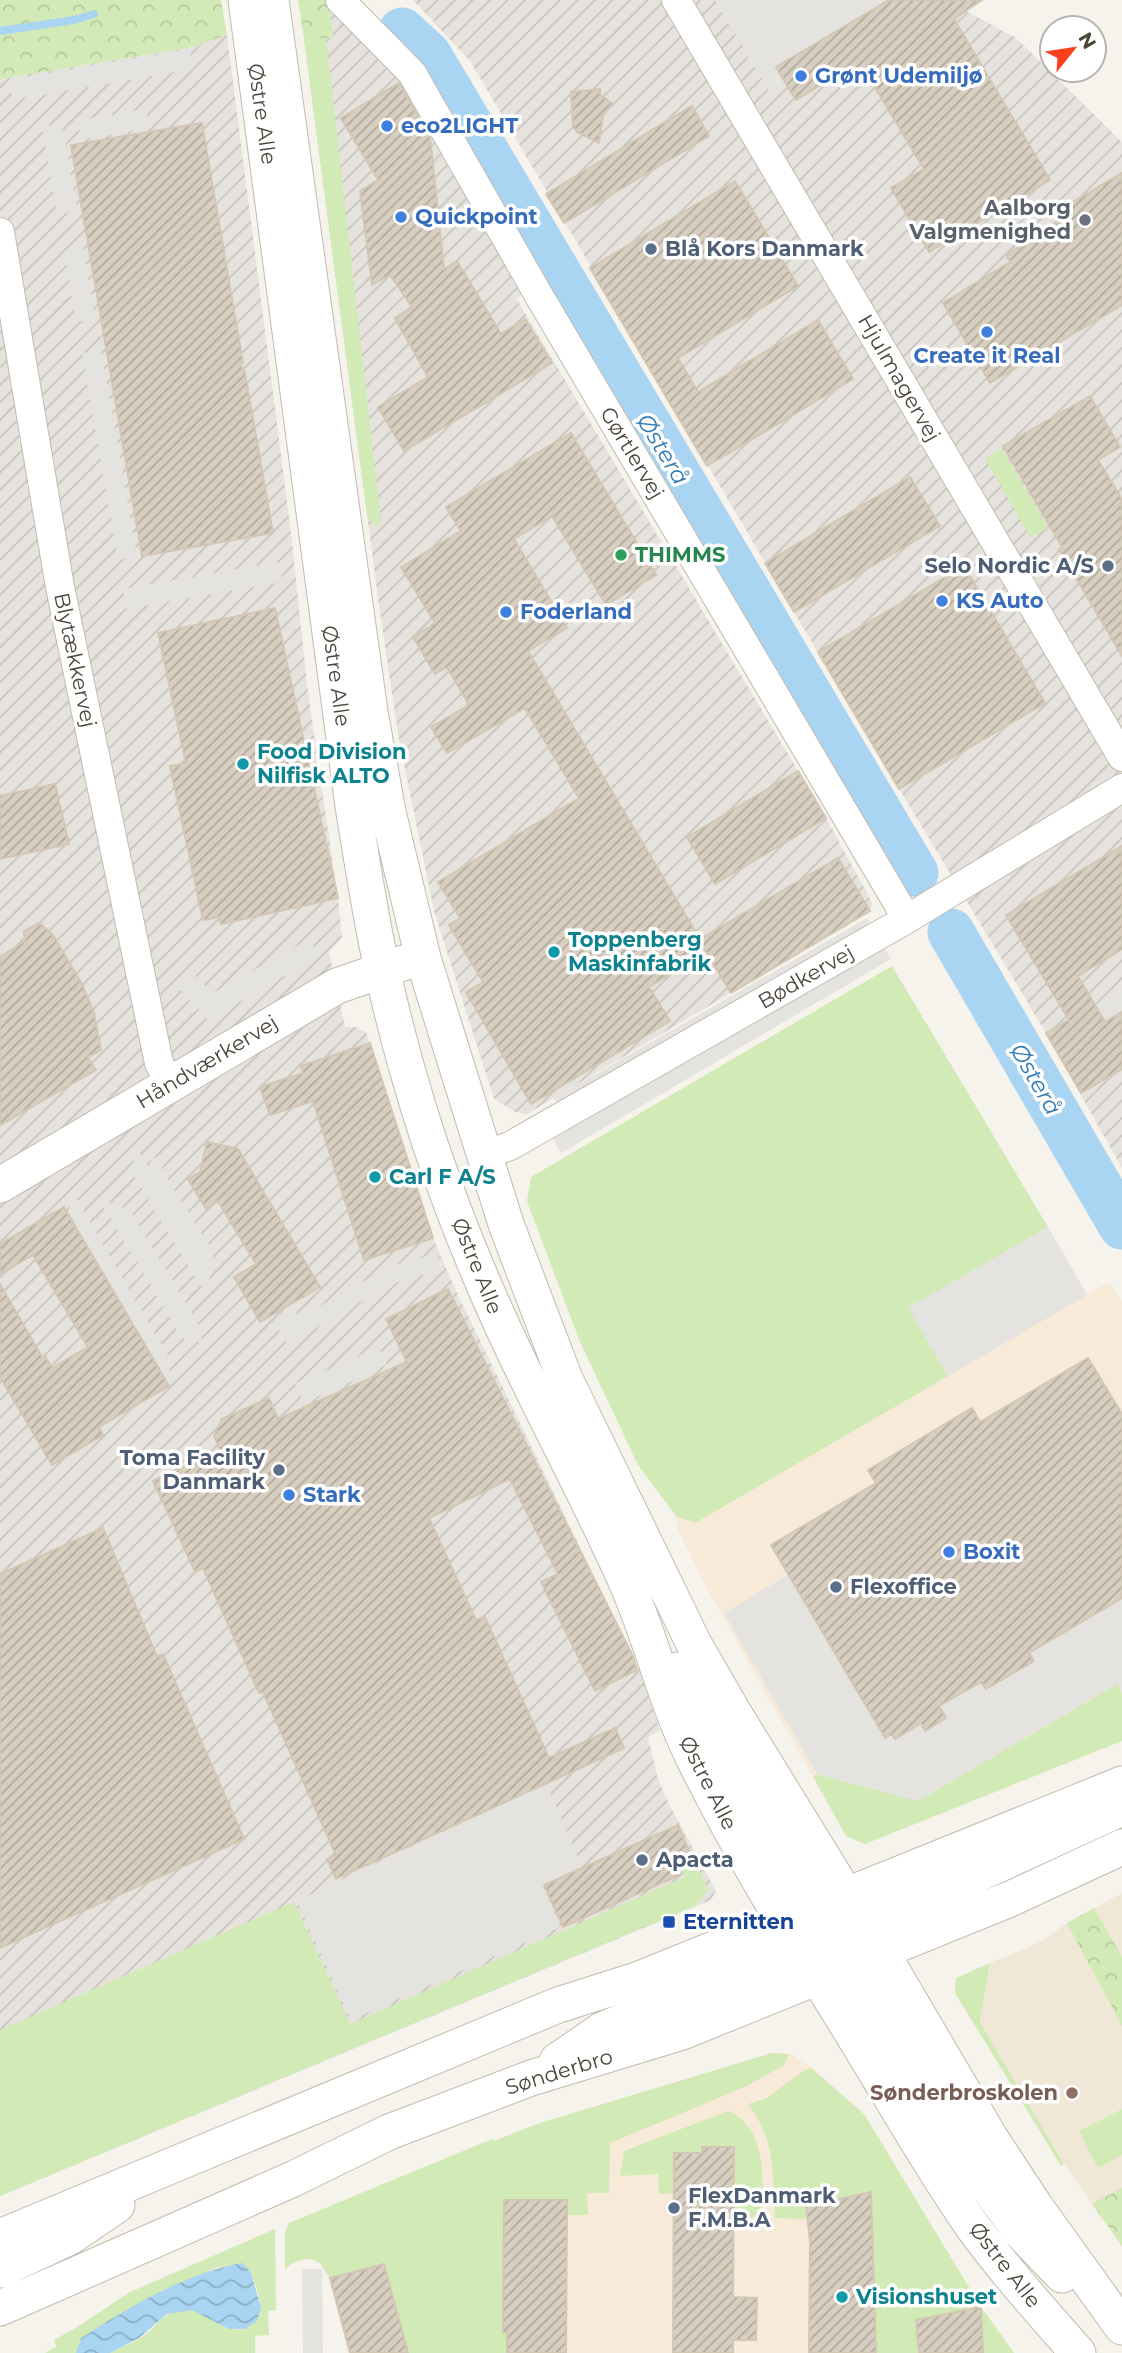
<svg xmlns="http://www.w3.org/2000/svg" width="1122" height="2353" font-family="Montserrat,sans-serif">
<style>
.commercial{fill:#f7ead8}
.industrial{fill:url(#industrial-furrows)}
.education{fill:#efe8d6}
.grass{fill:#d2eab5}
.forest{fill:url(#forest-crowns)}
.parking{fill:#e5e3e0}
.water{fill:url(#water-waves)}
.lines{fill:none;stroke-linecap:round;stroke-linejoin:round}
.stream{stroke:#a9d4f2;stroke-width:8}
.river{stroke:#a9d4f2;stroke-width:47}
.building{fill:url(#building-hatch);stroke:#d3c7b4;stroke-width:2}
.minor-casing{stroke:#c2bbae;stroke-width:30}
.tertiary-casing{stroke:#c2bbae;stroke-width:37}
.minor{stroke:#fff;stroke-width:28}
.tertiary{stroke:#fff;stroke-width:35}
.shop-dot{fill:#3f7fe0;stroke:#fff;stroke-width:2.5}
.worship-dot{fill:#6b7280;stroke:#fff;stroke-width:2.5}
.service-dot{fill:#5c6f8a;stroke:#fff;stroke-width:2.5}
.leisure-dot{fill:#2e9e5b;stroke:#fff;stroke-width:2.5}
.culture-dot{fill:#0f9aa8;stroke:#fff;stroke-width:2.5}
.transit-dot{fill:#1a4fb4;stroke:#fff;stroke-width:2.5}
.education-dot{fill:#8d6e63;stroke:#fff;stroke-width:2.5}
.labels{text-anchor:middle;stroke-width:7;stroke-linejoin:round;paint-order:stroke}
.shop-label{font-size:21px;font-weight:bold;fill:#366cbe;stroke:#fff;text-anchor:start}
.street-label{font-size:21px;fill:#4b4439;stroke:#fff}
.worship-label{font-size:21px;font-weight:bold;fill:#5b616d;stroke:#fff;text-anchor:end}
.service-label{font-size:21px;font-weight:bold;fill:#4e5e75;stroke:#fff;text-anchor:start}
.leisure-label{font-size:21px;font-weight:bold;fill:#27864d;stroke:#fff;text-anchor:start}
.culture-label{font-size:21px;font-weight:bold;fill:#0d838f;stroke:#fff;text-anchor:start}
.transit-label{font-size:21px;font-weight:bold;fill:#164399;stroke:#fff;text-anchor:start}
.education-label{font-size:21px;font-weight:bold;fill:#785e54;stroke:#fff;text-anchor:end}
.water-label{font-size:23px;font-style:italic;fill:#2e7ab2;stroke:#fff}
</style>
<defs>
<pattern id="industrial-furrows" width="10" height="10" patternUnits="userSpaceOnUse" patternTransform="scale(1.75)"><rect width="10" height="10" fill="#e6e2dd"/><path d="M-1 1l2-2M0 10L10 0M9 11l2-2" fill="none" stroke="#c7c3be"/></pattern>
<pattern id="forest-crowns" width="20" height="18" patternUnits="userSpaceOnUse" patternTransform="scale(1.75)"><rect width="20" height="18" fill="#d2eab5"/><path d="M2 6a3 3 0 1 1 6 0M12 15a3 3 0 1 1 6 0" fill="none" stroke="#b6ca9c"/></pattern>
<pattern id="water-waves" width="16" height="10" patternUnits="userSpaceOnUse" patternTransform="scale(1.75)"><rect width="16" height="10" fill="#a9d4f2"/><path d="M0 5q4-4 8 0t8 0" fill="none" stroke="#8caec5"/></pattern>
<pattern id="building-hatch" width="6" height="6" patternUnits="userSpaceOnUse" patternTransform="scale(1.75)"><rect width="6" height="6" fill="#d8cfc1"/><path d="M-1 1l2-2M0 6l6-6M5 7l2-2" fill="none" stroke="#b1aa9e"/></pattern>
</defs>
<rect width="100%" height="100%" fill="#f6f3ec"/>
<path class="commercial" d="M 1048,1227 L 1087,1294 L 1110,1282 L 1122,1302 L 1122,1741 L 865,1844 L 846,1836 L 705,1585 L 677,1528 L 676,1516 L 695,1522 L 947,1376 Z
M 772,2053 L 789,2054 L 804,2061 L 864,2114 L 981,2307 L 1014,2353 L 507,2353 L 507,2332 L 488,2333 L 540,2123 Z"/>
<path class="industrial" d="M 413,0 L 958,0 L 966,11 L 1016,38 L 1122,142 L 1122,1168 L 1046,1033 L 847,702 L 470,61 Z
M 330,3 L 397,71 L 527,292 L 516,298 L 826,818 L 873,904 L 870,910 L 862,915 L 527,1114 L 515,1112 L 494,1099 L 434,911 L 398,734 L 379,605 L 304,39 L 332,38 Z
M 227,35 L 291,533 L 308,693 L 338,898 L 342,938 L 329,952 L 345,1027 L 355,1027 L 366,1032 L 433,1238 L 458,1295 L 639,1669 L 660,1731 L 648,1737 L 658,1779 L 669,1804 L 716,1891 L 711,1900 L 0,2196 L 0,79 L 193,47 Z"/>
<path class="education" d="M 1122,1893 L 1122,2246 L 1064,2164 L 980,2022 L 990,1963 L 1038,1943 L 1067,1923 Z"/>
<path class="grass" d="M 326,38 L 381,522 L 376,527 L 367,515 L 304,39 Z
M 1002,449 L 1048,528 L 1031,538 L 985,459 Z
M 892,966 L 1048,1227 L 909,1308 L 948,1376 L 695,1523 L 676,1516 L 638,1465 L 580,1342 L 527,1201 L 531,1177 Z
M 1117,1684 L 1122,1693 L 1122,1741 L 865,1844 L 846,1836 L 813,1776 L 817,1774 L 918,1801 Z
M 696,1863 L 708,1890 L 695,1906 L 0,2196 L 0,2030 L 294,1902 L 350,2024 L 685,1877 L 682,1869 Z
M 990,1963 L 980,2022 L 1064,2164 L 1061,2166 L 955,1993 L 956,1978 Z
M 772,2053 L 789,2054 L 784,2065 L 747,2086 L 610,2143 L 609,2193 L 587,2193 L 588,2215 L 567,2215 L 503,2331 L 507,2332 L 507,2353 L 408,2353 L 383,2264 L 330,2278 C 327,2274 323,2266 319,2263 C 308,2254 292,2262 285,2270 L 285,2232 L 289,2223 L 492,2139 L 494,2141 L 540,2123 Z
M 811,2068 L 864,2114 L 981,2307 L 1014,2353 L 983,2353 L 981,2307 L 917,2320 L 919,2353 L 876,2353 L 871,2193 L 807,2206 L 808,2219 L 775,2218 C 773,2175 776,2140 748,2104 L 767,2098 L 803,2071 Z
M 1122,2109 L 1122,2155 L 1098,2168 L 1079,2131 Z
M 728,2111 C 769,2129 762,2181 763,2218 L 734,2217 L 734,2147 L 702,2147 L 702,2153 L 674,2193 L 659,2194 L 658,2174 L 620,2176 L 624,2151 Z
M 275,2229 L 276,2310 L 268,2311 L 269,2335 L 255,2336 L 255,2353 L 110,2353 C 119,2347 130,2344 139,2339 C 160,2326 160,2311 189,2310 C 211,2309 228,2344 253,2323 C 268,2312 256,2287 251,2273 L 218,2267 L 192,2279 L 76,2353 L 45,2353 L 56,2347 L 54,2340 L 74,2329 L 130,2292 Z"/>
<path class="forest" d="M 0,0 L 221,0 L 227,35 L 193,47 L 0,79 Z
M 298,0 L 329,0 L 333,38 L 304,39 Z
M 1094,1908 L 1122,1957 L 1122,2026 L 1067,1923 Z
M 1122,2188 L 1122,2246 L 1092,2204 Z"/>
<path class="parking" d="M 715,0 L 879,0 L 881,3 L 777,68 L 787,86 L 772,96 Z
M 190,49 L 193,69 L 12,100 L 9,80 Z
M 146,109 L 149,128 L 81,139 L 78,121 Z
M 62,124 L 77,211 L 57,215 L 42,127 Z
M 83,248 L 95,319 L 76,322 L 64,251 Z
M 101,350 L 137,557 L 118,560 L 82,353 Z
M 279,562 L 282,582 L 126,609 L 123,589 Z
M 867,918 L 875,931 L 562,1111 L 554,1098 Z
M 309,939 L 321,955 L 208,1020 L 179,988 L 188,969 L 213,993 Z
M 883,945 L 891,959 L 561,1153 L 553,1139 Z
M 1122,989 L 1122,1012 L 1105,1022 L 1095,1005 Z
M 137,1149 L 149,1168 L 153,1155 L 214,1253 L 206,1295 L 131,1171 Z
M 73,1193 L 172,1363 L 166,1382 L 68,1214 Z
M 99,1199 L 130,1210 L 203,1332 L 201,1343 L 182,1338 Z
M 1048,1227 L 1087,1295 L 948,1376 L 908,1308 Z
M 437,1253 L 444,1269 L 391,1284 L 288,1345 L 273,1321 L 294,1309 L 299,1318 L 389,1267 Z
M 379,1347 L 387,1365 L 304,1403 L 295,1384 Z
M 789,1574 L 886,1738 L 1122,1598 L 1122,1693 L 1116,1684 L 918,1801 L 817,1774 L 724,1613 Z
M 546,1783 L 582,1868 L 543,1886 L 560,1927 L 351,2020 L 297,1901 Z
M 302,2269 L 322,2269 L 323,2353 L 303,2353 Z"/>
<path class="water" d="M 243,2263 L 251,2273 L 261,2307 L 257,2321 L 245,2329 L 229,2329 L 192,2310 L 167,2314 L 139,2338 L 110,2353 L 76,2353 L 81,2338 C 130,2307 185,2273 243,2263 Z"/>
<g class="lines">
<path class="stream" d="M 0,31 L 74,20 L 94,14"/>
<path class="river" d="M 402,31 L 428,55 L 915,873
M 951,932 L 1122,1226"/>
</g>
<path class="building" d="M 889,0 L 982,0 L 954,19 L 1050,180 L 929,252 L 891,188 L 924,169 L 865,71 L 846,83 L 840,73 L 796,100 L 776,67 Z
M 399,83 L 430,137 L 444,269 L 457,261 L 501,334 L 525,319 L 552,363 L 404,451 L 378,407 L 428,377 L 395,318 L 412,307 L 390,275 L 372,285 L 360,191 L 378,180 L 341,118 Z
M 600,89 L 600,95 L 612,103 L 603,115 L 599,143 L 577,132 L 573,126 L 571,92 Z
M 692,106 L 709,136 L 564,223 L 546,194 Z
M 202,123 L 243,363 L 240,364 L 245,373 L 273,533 L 142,556 L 71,145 Z
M 1122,173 L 1122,305 L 990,383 L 943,303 L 1010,262 L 1006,255 L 1061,221 L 1056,212 Z
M 735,181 L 798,286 L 678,358 L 698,392 L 818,320 L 853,379 L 707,466 L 590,268 Z
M 1090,396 L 1120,447 L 1098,460 L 1122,499 L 1122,656 L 1059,549 L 1062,547 L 1003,446 Z
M 571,433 L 656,575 L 606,605 L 552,516 L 514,539 L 567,628 L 528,651 L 700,939 L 838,858 L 870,911 L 731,993 L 706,952 L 649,987 L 670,1021 L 531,1104 L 466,992 L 483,982 L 449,925 L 460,918 L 438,882 L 579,798 L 525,708 L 447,753 L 431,727 L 469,705 L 447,667 L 435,674 L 413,637 L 435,623 L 401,567 L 461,531 L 446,507 Z
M 910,477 L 940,526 L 794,612 L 765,563 Z
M 964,566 L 1045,703 L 899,789 L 818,652 Z
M 275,608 L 338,898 L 221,924 L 219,917 L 203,920 L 170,766 L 186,763 L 158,633 Z
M 798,771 L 826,818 L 715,884 L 687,837 Z
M 55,784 L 69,844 L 0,859 L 0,796 Z
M 1122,846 L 1122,949 L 1078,976 L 1105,1022 L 1122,1012 L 1122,1069 L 1081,1093 L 1046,1033 L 1069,1020 L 1006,915 Z
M 39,923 L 53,935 L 82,984 L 94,1013 L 101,1050 L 88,1057 L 96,1070 L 0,1125 L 0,957 L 25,941 L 24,931 Z
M 370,1043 L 433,1238 L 364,1260 L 313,1101 L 270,1115 L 260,1087 L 303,1073 L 301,1066 Z
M 207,1142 L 238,1149 L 320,1287 L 260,1322 L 234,1277 L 256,1264 L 218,1201 L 206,1209 L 188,1179 L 200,1172 Z
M 64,1207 L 169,1386 L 99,1427 L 103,1435 L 52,1465 L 0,1377 L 0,1284 L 42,1357 L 45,1356 L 52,1368 L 88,1347 L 33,1255 L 0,1274 L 0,1244 Z
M 448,1289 L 633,1656 L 637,1670 L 595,1691 L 541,1582 L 558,1574 L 510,1479 L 429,1518 L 476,1620 L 485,1617 L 549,1758 L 615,1728 L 624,1748 L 336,1879 L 327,1859 L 336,1855 L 263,1692 L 259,1693 L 203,1568 L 195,1572 L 153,1481 L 220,1449 L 214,1436 L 222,1419 L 269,1398 L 278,1419 L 407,1362 L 386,1319 Z
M 1088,1358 L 1122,1414 L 1122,1598 L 1029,1653 L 1034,1661 L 986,1689 L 981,1682 L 939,1706 L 946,1718 L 925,1731 L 921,1723 L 895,1739 L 892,1734 L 885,1738 L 771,1545 L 876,1483 L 868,1470 L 972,1408 L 980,1422 Z
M 103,1528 L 157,1657 L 163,1654 L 244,1839 L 0,1948 L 0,1574 Z
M 678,1825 L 692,1858 L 676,1865 L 680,1875 L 563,1927 L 544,1885 Z
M 702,2147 L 734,2147 L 733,2297 L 757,2298 L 756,2340 L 733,2340 L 733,2353 L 673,2353 L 674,2153 L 702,2153 Z
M 871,2192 L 876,2353 L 809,2353 L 810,2241 L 806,2206 Z
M 504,2200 L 567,2200 L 566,2353 L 507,2353 L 507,2332 L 503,2332 Z
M 384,2264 L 408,2353 L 350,2353 L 330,2278 Z
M 981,2307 L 983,2353 L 919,2353 L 916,2320 Z"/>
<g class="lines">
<defs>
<path id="minor" d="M 340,0 L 412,73 L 538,294 L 907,919
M 676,0 L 1122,757
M 0,232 L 60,587 L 159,1063 L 170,1084
M 484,1155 L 510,1146 L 907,919 L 1122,788"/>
<path id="tertiary" d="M 246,0 L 353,806 C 362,861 370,915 382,969 C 404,1069 436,1171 476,1266 C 520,1373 578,1474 625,1579 C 651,1637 665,1700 693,1757 C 739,1851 794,1939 849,2028 C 890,2094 928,2163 973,2227 C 1005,2271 1042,2312 1078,2353
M 271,0 L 370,712 L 388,812 L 423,958 L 506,1224 L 565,1379 L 694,1644 L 735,1715 L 880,1950 L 991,2139 L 1035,2206 L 1122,2327
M 0,1185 L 337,986 L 403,963
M 677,1670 L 799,1880 L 817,1906 L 833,1921
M 850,1940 L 859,1929 L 873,1919 L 954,1885 L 1122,1808
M 829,1949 L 846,1964 L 861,1984 L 970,2162 L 1019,2230 L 1062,2275
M 557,2061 L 602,2030 L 784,1954 L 816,1933
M 0,2237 L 558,2005 L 637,1980 L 1122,1784
M 0,2270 L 70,2237 L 117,2205
M 0,2308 L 293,2179 L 389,2132 L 531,2078 L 682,2032 L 1010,1899 L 1122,1847"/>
</defs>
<use href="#minor" class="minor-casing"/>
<use href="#tertiary" class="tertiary-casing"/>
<use href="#minor" class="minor"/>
<use href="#tertiary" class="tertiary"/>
</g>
<g class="shop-dot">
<circle cx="801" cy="76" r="7"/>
<circle cx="387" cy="126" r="7"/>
<circle cx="401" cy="217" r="7"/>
<circle cx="987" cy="332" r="7"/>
<circle cx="942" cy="601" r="7"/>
<circle cx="506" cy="612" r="7"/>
<circle cx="289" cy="1495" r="7"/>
<circle cx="949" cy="1552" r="7"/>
</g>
<circle class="worship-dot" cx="1085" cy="220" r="7"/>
<g class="service-dot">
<circle cx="651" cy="249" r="7"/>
<circle cx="1108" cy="566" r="7"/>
<circle cx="279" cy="1470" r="7"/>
<circle cx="836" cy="1587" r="7"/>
<circle cx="642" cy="1860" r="7"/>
<circle cx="674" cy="2208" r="7"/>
</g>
<circle class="leisure-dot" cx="621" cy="555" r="7"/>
<g class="culture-dot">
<circle cx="243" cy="764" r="7"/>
<circle cx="554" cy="952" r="7"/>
<circle cx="375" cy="1177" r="7"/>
<circle cx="842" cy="2297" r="7"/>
</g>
<rect class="transit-dot" x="662" y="1915" width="14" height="14" rx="3.5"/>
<circle class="education-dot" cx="1072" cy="2093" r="7"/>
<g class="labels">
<g class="shop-label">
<text x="815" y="83">Grønt Udemiljø</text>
<text x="401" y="133">eco2LIGHT</text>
<text x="415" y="224">Quickpoint</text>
<text x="987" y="363" text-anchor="middle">Create it Real</text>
<text x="956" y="608">KS Auto</text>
<text x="520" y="619">Foderland</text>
<text x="303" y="1502">Stark</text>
<text x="963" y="1559">Boxit</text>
</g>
<g class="street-label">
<text transform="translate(262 114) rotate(82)" y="7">Østre Alle</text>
<text transform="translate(899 378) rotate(60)" y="7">Hjulmagervej</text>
<text transform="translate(632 453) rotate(59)" y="7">Gørtlervej</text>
<text transform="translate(75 660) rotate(78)" y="7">Blytækkervej</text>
<text transform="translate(336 676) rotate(82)" y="7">Østre Alle</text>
<text transform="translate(806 977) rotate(-30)" y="7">Bødkervej</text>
<text transform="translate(207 1062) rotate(-31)" y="7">Håndværkervej</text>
<text transform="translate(477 1266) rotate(68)" y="7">Østre Alle</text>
<text transform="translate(708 1783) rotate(63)" y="7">Østre Alle</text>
<text transform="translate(559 2072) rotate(-17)" y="7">Sønderbro</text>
<text transform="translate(1005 2265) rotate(52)" y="7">Østre Alle</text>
</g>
<g class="worship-label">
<text x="1071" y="215">Aalborg<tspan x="1071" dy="24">Valgmenighed</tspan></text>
</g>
<g class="service-label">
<text x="665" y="256">Blå Kors Danmark</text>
<text x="1094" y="573" text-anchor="end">Selo Nordic A/S</text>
<text x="265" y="1465" text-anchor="end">Toma Facility<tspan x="265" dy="24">Danmark</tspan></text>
<text x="850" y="1594">Flexoffice</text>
<text x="656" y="1867">Apacta</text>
<text x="688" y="2203">FlexDanmark<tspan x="688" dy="24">F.M.B.A</tspan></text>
</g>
<g class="leisure-label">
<text x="635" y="562">THIMMS</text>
</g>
<g class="culture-label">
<text x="257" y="759">Food Division<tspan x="257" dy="24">Nilfisk ALTO</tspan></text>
<text x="568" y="947">Toppenberg<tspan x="568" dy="24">Maskinfabrik</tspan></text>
<text x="389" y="1184">Carl F A/S</text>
<text x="856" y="2304">Visionshuset</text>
</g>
<g class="transit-label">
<text x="683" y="1929">Eternitten</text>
</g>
<g class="education-label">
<text x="1058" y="2100">Sønderbroskolen</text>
</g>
<g class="water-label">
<text transform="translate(663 449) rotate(59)" y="8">Østerå</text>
<text transform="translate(1036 1079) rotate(60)" y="8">Østerå</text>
</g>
</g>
<g transform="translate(1073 49) rotate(60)"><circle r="33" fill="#ffffff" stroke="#b7b4b0" stroke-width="2"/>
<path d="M0-5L12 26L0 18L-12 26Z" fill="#fc3f1d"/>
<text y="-10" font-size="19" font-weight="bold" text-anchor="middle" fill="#4b4439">N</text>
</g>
</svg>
